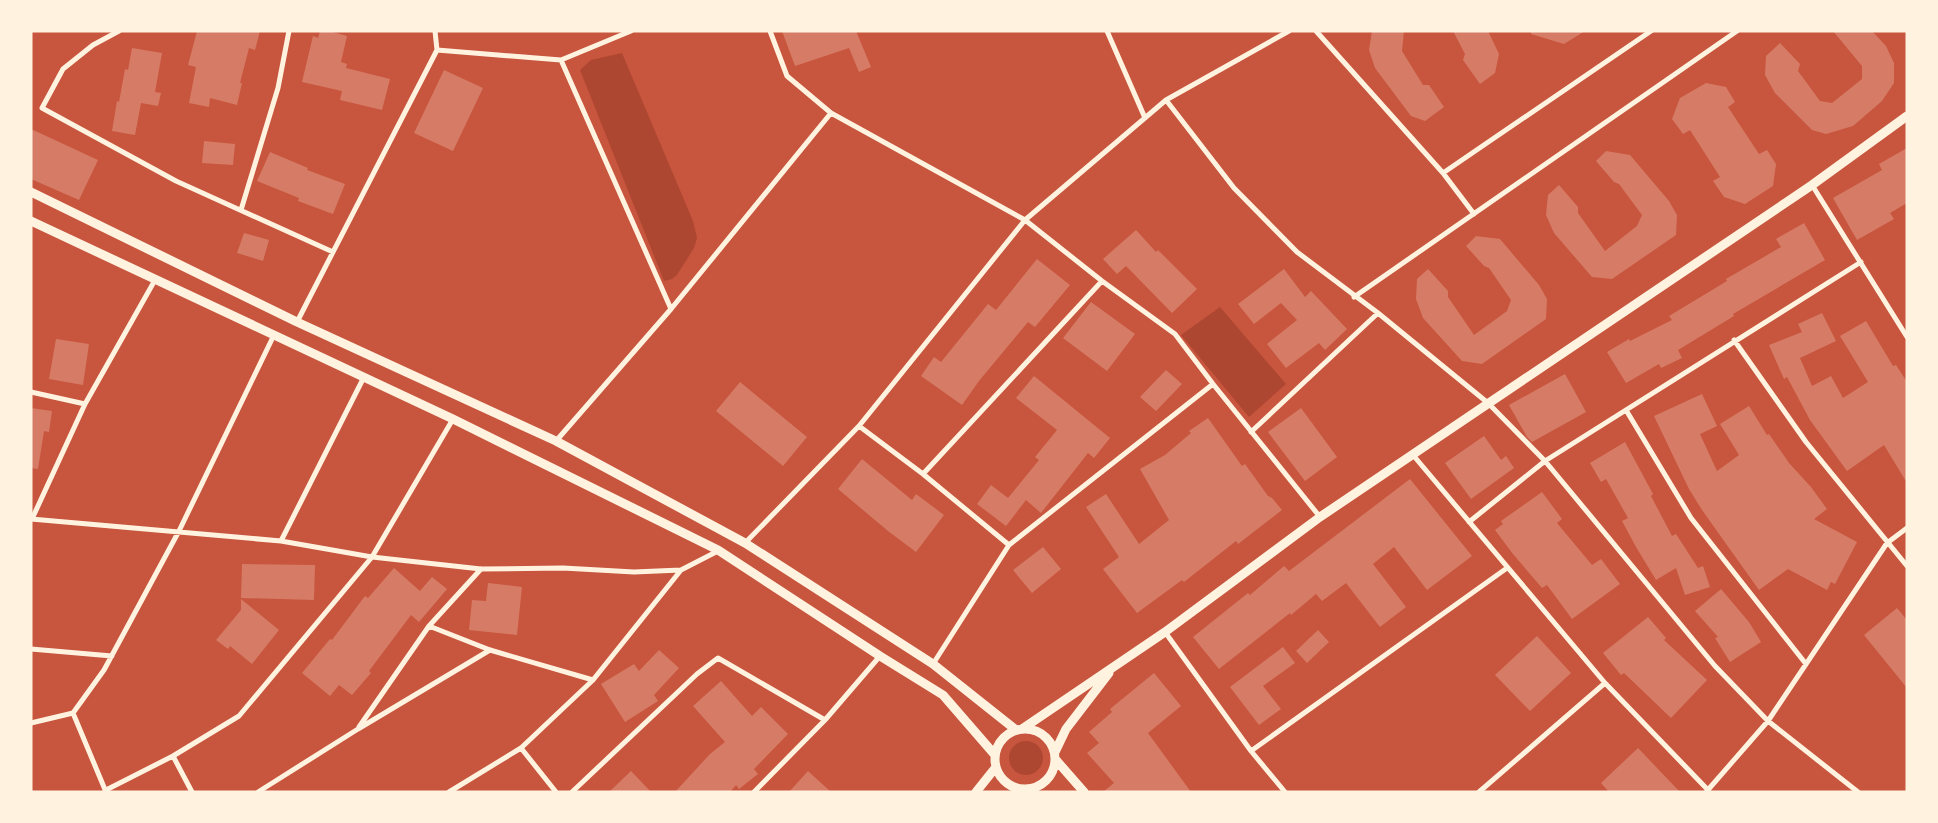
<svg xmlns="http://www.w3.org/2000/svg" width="1938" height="823" font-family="'Source Sans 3',sans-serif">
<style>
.green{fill:#ae4732}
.building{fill:#d67c66}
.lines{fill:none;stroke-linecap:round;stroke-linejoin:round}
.minor{stroke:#fff3e0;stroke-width:5}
.tertiary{stroke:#fff3e0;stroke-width:9}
</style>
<rect width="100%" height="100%" fill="#c8553d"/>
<path class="green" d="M 622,53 L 693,221 L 697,238 L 694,248 L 677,275 L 672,279 L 664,281 L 580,70 L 591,60 Z
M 1220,307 L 1286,384 L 1249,417 L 1181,335 Z
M1009 758a17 17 0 1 1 34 0a17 17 0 1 1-34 0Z"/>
<path class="building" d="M 197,31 L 260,31 L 255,50 L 249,48 L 240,83 L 242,83 L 237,105 L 210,98 L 209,107 L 189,103 L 196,67 L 188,65 Z
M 320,31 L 329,31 L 347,36 L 341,62 L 347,64 L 346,68 L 390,79 L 382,110 L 340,100 L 342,91 L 302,82 L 313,36 L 318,38 Z
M 782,31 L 856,31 L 871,67 L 859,72 L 849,48 L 795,66 Z
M 1372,31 L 1404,31 L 1402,51 L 1423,85 L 1429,85 L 1444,107 L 1425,121 L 1411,116 L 1375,68 L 1369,50 Z
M 1453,31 L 1488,31 L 1499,54 L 1495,73 L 1480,84 L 1463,60 L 1465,54 Z
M 1531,31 L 1585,31 L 1564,44 L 1531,34 Z
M 1833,31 L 1872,31 L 1886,46 L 1894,63 L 1894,83 L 1882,101 L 1853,126 L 1826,134 L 1812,130 L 1775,93 L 1765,75 L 1766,56 L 1780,43 L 1800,64 L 1798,71 L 1820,101 L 1832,103 L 1862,79 L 1862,66 Z
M 132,48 L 162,53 L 155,92 L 161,93 L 158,106 L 141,103 L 135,135 L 112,131 L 117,101 L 119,102 L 125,69 L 128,70 Z
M 444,70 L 483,88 L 453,151 L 414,133 Z
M 1706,83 L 1726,87 L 1735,102 L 1728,107 L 1759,154 L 1767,150 L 1776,164 L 1773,186 L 1745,204 L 1724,197 L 1713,181 L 1720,177 L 1690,130 L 1683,134 L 1672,119 L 1680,98 Z
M 31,129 L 98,160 L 79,200 L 31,179 Z
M 204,141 L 235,144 L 233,165 L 202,163 Z
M 1907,148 L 1907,203 L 1890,213 L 1894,219 L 1857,240 L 1833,198 L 1882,170 L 1879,164 Z
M 1606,151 L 1630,155 L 1669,201 L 1677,215 L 1676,235 L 1612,279 L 1592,277 L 1554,233 L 1546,215 L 1548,195 L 1559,185 L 1578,207 L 1578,213 L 1605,251 L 1637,226 L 1642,215 L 1619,184 L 1614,182 L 1596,161 Z
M 270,152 L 308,168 L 307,170 L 345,184 L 333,214 L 298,201 L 299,198 L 257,181 Z
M 1804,223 L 1825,260 L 1733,314 L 1734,316 L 1678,350 L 1682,358 L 1661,368 L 1659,364 L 1626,383 L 1607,352 L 1629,339 L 1630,341 L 1672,320 L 1669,316 L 1727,281 L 1726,279 L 1781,247 L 1776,239 Z
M 1136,230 L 1156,252 L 1158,250 L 1197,289 L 1172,313 L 1126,266 L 1117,274 L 1103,259 Z
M 244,233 L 269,240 L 263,261 L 237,253 Z
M 1476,236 L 1500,239 L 1539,285 L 1547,299 L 1546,319 L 1482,364 L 1462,361 L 1423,318 L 1416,299 L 1417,279 L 1428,269 L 1448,291 L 1448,297 L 1474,335 L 1507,311 L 1511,300 L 1489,268 L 1484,266 L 1466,246 Z
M 1037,259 L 1070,285 L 1035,327 L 1028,322 L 979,381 L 962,405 L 921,376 L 934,357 L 941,362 L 988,304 L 996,310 Z
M 1284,269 L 1305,297 L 1311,291 L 1347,329 L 1325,350 L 1319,343 L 1286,368 L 1267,344 L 1297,320 L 1281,303 L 1254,324 L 1238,304 Z
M 1091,302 L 1135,334 L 1107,371 L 1063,338 Z
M 1822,313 L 1836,341 L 1800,358 L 1812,386 L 1831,376 L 1843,398 L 1868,382 L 1840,336 L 1866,321 L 1893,366 L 1896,365 L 1907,382 L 1907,483 L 1884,445 L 1847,471 L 1810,420 L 1787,377 L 1784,379 L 1769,345 L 1802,332 L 1798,324 Z
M 56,339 L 89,344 L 83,385 L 49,379 Z
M 1166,370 L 1182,384 L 1156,411 L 1140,397 Z
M 1565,374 L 1586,412 L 1532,442 L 1527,437 L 1509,405 Z
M 1034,376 L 1110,438 L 1094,458 L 1088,453 L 1041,513 L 1026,500 L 1006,526 L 977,504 L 991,485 L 1008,498 L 1039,460 L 1035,457 L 1057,430 L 1016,398 Z
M 740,382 L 807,437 L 783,466 L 716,411 Z
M 1702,394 L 1717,426 L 1700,434 L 1717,471 L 1739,455 L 1720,424 L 1749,406 L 1767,435 L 1769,434 L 1789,463 L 1811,487 L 1827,509 L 1814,519 L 1857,542 L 1835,584 L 1831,582 L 1827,590 L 1788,569 L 1759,590 L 1702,510 L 1689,489 L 1654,416 Z
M 31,408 L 52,411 L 49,432 L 44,431 L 38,469 L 31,468 Z
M 1301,408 L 1337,457 L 1305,481 L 1268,432 Z
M 1208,418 L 1242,466 L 1245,464 L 1268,496 L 1272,498 L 1282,510 L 1238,544 L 1236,541 L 1184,582 L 1182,580 L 1137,613 L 1103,569 L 1119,557 L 1086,507 L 1106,494 L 1139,544 L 1169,520 L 1140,469 L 1165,455 L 1191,433 L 1189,431 Z
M 1484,436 L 1501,460 L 1506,456 L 1514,468 L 1471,499 L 1445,463 Z
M 1625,442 L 1653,494 L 1651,496 L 1672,536 L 1676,534 L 1698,568 L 1703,566 L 1710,587 L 1685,595 L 1676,568 L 1656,580 L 1636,547 L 1622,521 L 1628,518 L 1606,479 L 1601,482 L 1590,463 Z
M 862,459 L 912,500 L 916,494 L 944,515 L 916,552 L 888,531 L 838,489 Z
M 1410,479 L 1472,556 L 1427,590 L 1394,547 L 1373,564 L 1406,607 L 1380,627 L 1346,583 L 1322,601 L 1316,594 L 1291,615 L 1290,613 L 1219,669 L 1193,637 L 1248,593 L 1250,595 L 1284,566 L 1289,571 Z
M 1542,492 L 1562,519 L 1557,523 L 1592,565 L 1601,559 L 1620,584 L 1572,619 L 1547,585 L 1542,588 L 1513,554 L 1495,530 L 1503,524 L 1501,521 Z
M 1043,547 L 1061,569 L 1032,593 L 1013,570 Z
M 242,564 L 315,565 L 314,600 L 241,598 Z
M 394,568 L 420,591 L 432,577 L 447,589 L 419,622 L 411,615 L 369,671 L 371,673 L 352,695 L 339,685 L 330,696 L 302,673 L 330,639 L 332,640 L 365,596 L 368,598 Z
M 488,583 L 522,587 L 517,635 L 469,630 L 472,600 L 486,601 Z
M 1721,589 L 1749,622 L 1761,642 L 1730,662 L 1715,638 L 1718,637 L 1695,611 Z
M 241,599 L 279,630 L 252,664 L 230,646 L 228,649 L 216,640 L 241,610 Z
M 1897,608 L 1907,620 L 1907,688 L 1864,635 Z
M 1648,617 L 1666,638 L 1664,640 L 1707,680 L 1671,718 L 1624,673 L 1621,675 L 1603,653 Z
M 1318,630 L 1329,642 L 1307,663 L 1296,651 Z
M 1537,636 L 1571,673 L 1530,711 L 1495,675 Z
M 1283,647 L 1295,663 L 1263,686 L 1281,709 L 1259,725 L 1230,687 Z
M 659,650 L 679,668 L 654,695 L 658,701 L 625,722 L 601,684 L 634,664 L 639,671 Z
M 1154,673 L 1181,706 L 1148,733 L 1191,792 L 1103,792 L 1114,783 L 1087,753 L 1099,743 L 1089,732 L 1112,712 L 1110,709 Z
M 721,681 L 752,716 L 761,707 L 788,734 L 754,769 L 758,774 L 739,789 L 736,785 L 730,792 L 675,792 L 710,754 L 725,742 L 693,706 Z
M 1638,748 L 1680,792 L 1609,792 L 1601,783 Z
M 631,771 L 651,792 L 609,792 Z
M 808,771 L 831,792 L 789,792 Z"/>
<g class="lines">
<path class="minor" d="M 119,31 L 93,45 L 63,69 L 42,108 L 176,181 L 333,252
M 435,31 L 437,50
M 770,31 L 787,76 L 831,113 L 1025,220 L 1102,281 L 1175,334 L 1213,384 L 1320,517
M 1107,31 L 1145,118
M 1316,31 L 1443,173 L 1474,214
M 561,60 L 631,31
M 1166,100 L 1234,188 L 1297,252 L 1378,313 L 1488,403 L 1545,461 L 1715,666 L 1768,721 L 1858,792
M 1443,173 L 1651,31
M 1812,185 L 1907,337
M 241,210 L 278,88 L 289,31
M 1354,297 L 1737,31
M 297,322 L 437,50 L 561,60 L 671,309
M 1734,340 L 1806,442 L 1907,566
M 31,392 L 85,404
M 1626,410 L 1691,518 L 1806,664
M 859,426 L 923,474 L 1009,545
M 1251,432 L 1378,313
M 556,441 L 671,309 L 831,113
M 1413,455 L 1605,683 L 1708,790
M 923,474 L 1102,281
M 31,519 L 281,541 L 372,557 L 481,569 L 563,568 L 634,572 L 681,570
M 32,519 L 85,404 L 155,280
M 1469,522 L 1545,461 L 1861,262
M 281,541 L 364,377
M 745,543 L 859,426 L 1025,220 L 1166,100 L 1289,31
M 429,626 L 490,650 L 593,680
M 1165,632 L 1251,751 L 1285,792
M 31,649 L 112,656
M 933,664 L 1009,545 L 1213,384
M 73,713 L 106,792
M 31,723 L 73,713 L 104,670 L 179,531 L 274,335
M 359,727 L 429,626 L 481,569
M 521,748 L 556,792
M 1251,751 L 1507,568
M 173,756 L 192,792
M 106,790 L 173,756 L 239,716 L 372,557 L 453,419
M 1707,791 L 1768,721 L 1887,543 L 1907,528
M 258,792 L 358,729 L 490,650
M 449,792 L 521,748 L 593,680 L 681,570 L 718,551
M 572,792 L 697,674 L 718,658 L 825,720
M 754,792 L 825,720 L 880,656
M 1479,792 L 1605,683"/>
<path class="tertiary" d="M 31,192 L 297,322 L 556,441 L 745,543 L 933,664 L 1016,730
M 31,221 L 453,419 L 718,550 L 880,656 L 943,695 L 995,755
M995 759a30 30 0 1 1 60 0a30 30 0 1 1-60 0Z
M 1022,729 L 1165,632 L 1320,517 L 1812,185 L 1907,116
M 1055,752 L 1066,729 L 1109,673
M 1056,760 L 1084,792
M 976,792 L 996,767"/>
</g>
<rect width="1938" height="823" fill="none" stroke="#fff3e0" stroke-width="65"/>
</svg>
